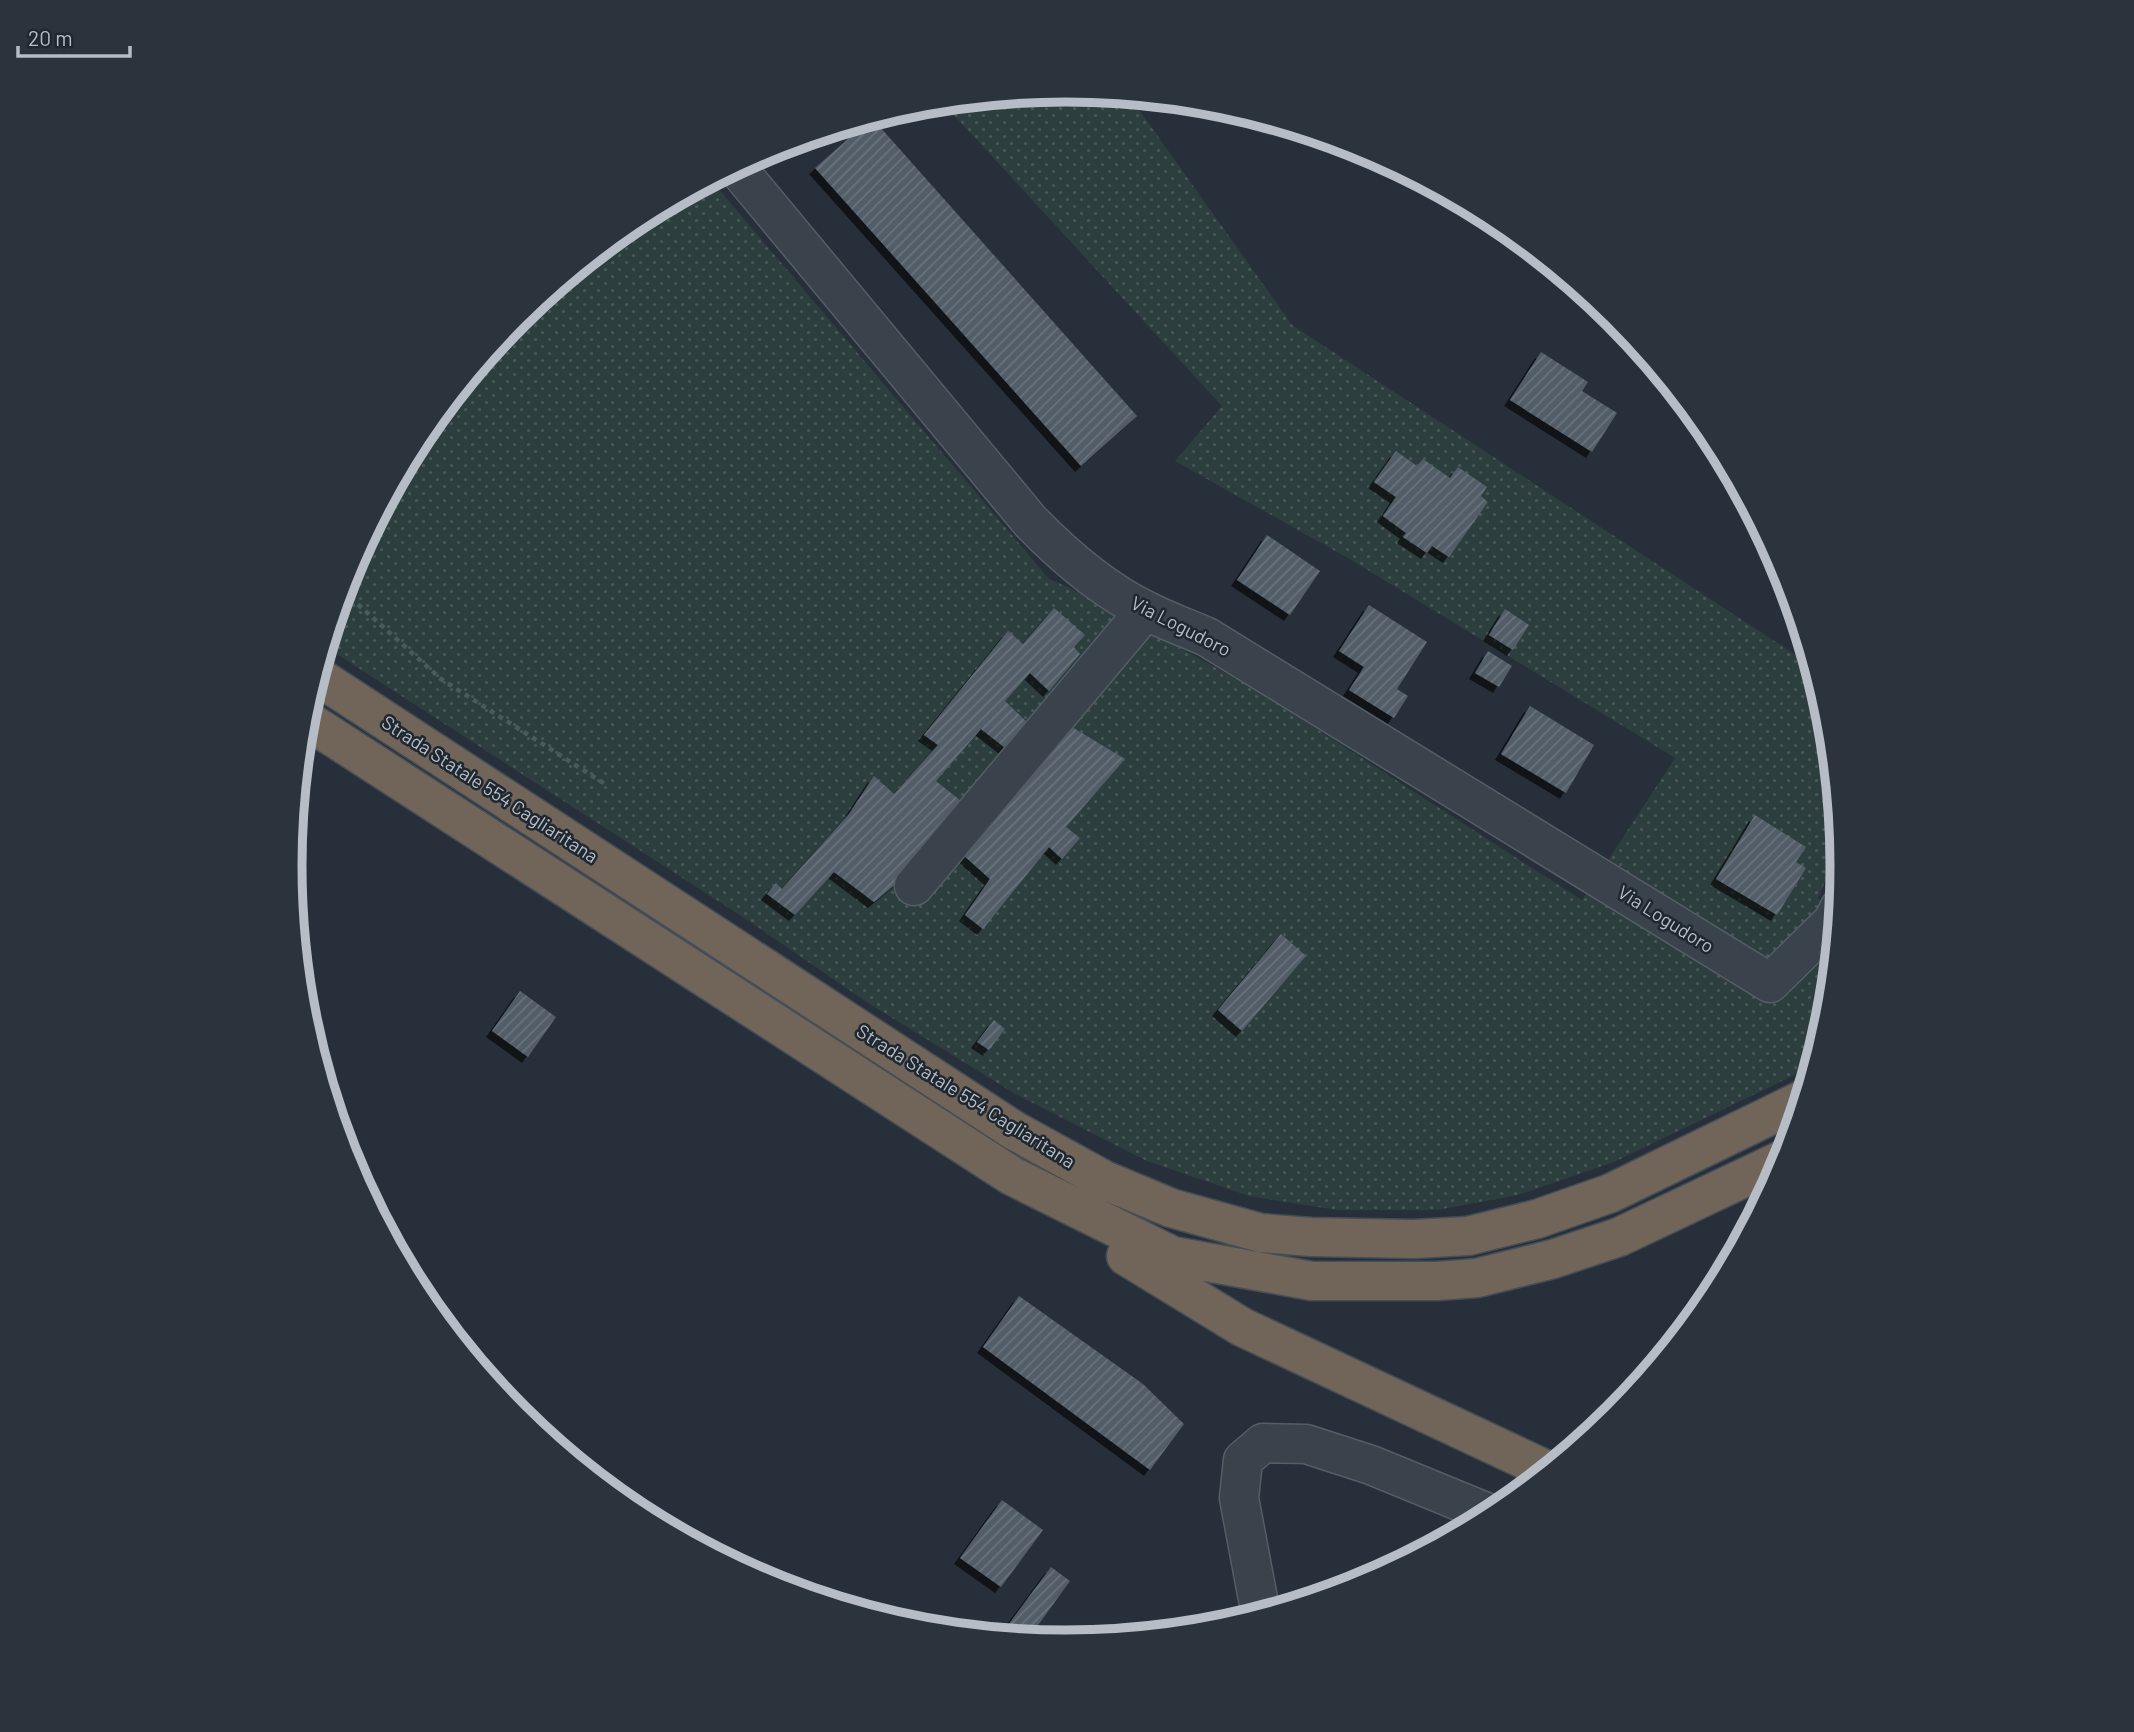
<svg xmlns="http://www.w3.org/2000/svg" width="2134" height="1732" font-family="Barlow,sans-serif">
<style>
.grass{fill:url(#grass-dots)}
.building{fill:url(#building-hatch);filter:url(#shadow)}
.lines{fill:none;stroke-linecap:round;stroke-linejoin:round}
.minor-casing{stroke:#555d66;stroke-width:41}
.highway-casing{stroke:#454d56;stroke-width:41}
.path{stroke:#4a5b5c;stroke-width:4.5;stroke-dasharray:5 5;stroke-linecap:butt}
.minor{stroke:#3a424b;stroke-width:38}
.highway{stroke:#706558;stroke-width:38}
.labels{text-anchor:middle;stroke-width:5;stroke-linejoin:round;paint-order:stroke}
.street-label{font-size:19px;fill:#b6bdc6;stroke:#1f2730}
.rim{fill:none;stroke:#b6bdc6;stroke-width:9}
</style>
<defs>
<pattern id="grass-dots" width="8" height="8" patternUnits="userSpaceOnUse" patternTransform="scale(1.75)"><rect width="8" height="8" fill="#2c3e3d"/><path d="M2 2h.1M6 6h.1" fill="none" stroke="#485858" stroke-width="1.8" stroke-linecap="round"/></pattern>
<pattern id="building-hatch" width="6" height="6" patternUnits="userSpaceOnUse" patternTransform="scale(1.75)"><rect width="6" height="6" fill="#525d68"/><path d="M-1 1l2-2M0 6l6-6M5 7l2-2" fill="none" stroke="#69727c"/></pattern>
<filter id="shadow"><feDropShadow dx="-6" dy="6" stdDeviation="0" flood-color="#0009"/></filter>
</defs>
<rect width="100%" height="100%" fill="#27303a"/>
<path class="grass" d="M 1067,89 L 1139,96 L 1135,104 L 1292,325 L 1814,667 L 1829,715 L 1841,842 L 1818,899 L 1839,915 L 1829,1018 L 1815,1065 L 1614,1162 L 1518,1195 L 1437,1210 L 1337,1210 L 1249,1196 L 1147,1161 L 1017,1095 L 865,1001 L 749,921 L 326,647 L 350,568 L 421,434 L 518,316 L 636,220 L 711,180 L 1049,579 L 1070,588 L 1253,688 L 1582,900 L 1675,758 L 1353,561 L 1175,461 L 1222,406 L 942,102 Z"/>
<path class="building" d="M 872,118 L 1137,416 L 1081,466 L 815,168 Z
M 1541,352 L 1588,382 L 1582,391 L 1617,413 L 1592,452 L 1510,400 Z
M 1396,451 L 1417,466 L 1423,459 L 1450,478 L 1458,467 L 1487,487 L 1481,496 L 1488,502 L 1449,557 L 1432,546 L 1427,553 L 1403,537 L 1406,533 L 1383,516 L 1396,497 L 1374,482 Z
M 1267,535 L 1320,571 L 1290,615 L 1237,580 Z
M 1369,605 L 1427,642 L 1397,689 L 1408,696 L 1394,718 L 1349,690 L 1364,667 L 1339,651 Z
M 1054,608 L 1085,635 L 1074,647 L 1080,654 L 1049,691 L 1030,673 L 1005,701 L 1029,724 L 1009,751 L 981,729 L 936,781 L 966,805 L 920,864 L 874,902 L 834,872 L 795,915 L 767,894 L 776,883 L 782,889 L 849,814 L 874,776 L 894,794 L 938,745 L 924,735 L 1008,631 L 1023,644 Z
M 1505,609 L 1529,625 L 1513,650 L 1489,635 Z
M 1488,651 L 1512,666 L 1499,687 L 1475,673 Z
M 1530,706 L 1594,745 L 1566,793 L 1501,754 Z
M 1072,727 L 1125,759 L 1066,827 L 1080,838 L 1062,859 L 1049,847 L 983,929 L 965,915 L 990,879 L 962,854 Z
M 1755,815 L 1806,847 L 1796,862 L 1806,868 L 1777,915 L 1716,879 Z
M 1281,934 L 1306,956 L 1242,1031 L 1218,1010 Z
M 520,991 L 556,1017 L 528,1057 L 492,1031 Z
M 994,1020 L 1005,1029 L 989,1050 L 977,1042 Z
M 1019,1296 L 1143,1384 L 1184,1424 L 1150,1470 L 983,1347 Z
M 1002,1500 L 1043,1530 L 1001,1587 L 960,1558 Z
M 1051,1567 L 1070,1581 L 1028,1639 L 1000,1636 Z"/>
<g class="lines">
<defs>
<path id="minor" d="M 736,167 L 1030,521 C 1062,554 1105,591 1147,611 C 1166,621 1187,628 1207,637 L 1770,983 L 1833,921 L 1840,907
M 914,886 L 1145,611
M 1261,1615 L 1239,1498 L 1243,1460 L 1263,1443 L 1306,1444 L 1371,1465 L 1493,1515"/>
<path id="highway" d="M 317,676 L 1015,1131 L 1104,1180 L 1171,1208 L 1261,1233 L 1311,1237 L 1414,1239 L 1468,1236 L 1537,1219 L 1611,1193 L 1804,1099
M 305,719 L 1012,1176 L 1173,1256 L 1312,1281 L 1437,1281 L 1477,1278 L 1553,1259 L 1619,1237 L 1786,1158
M 1126,1256 L 1242,1327 L 1549,1471"/>
</defs>
<use href="#minor" class="minor-casing"/>
<use href="#highway" class="highway-casing"/>
<path class="path" d="M 343,591 L 441,679 L 605,784"/>
<use href="#minor" class="minor"/>
<use href="#highway" class="highway"/>
</g>
<g class="labels">
<g class="street-label">
<text transform="translate(1181 626) rotate(27)" y="7">Via Logudoro</text>
<text transform="translate(490 789) rotate(33)" y="7">Strada Statale 554 Cagliaritana</text>
<text transform="translate(1666 919) rotate(32)" y="7">Via Logudoro</text>
<text transform="translate(966 1096) rotate(32)" y="7">Strada Statale 554 Cagliaritana</text>
</g>
</g>
<path d="M0 0H2134V1732H0ZM302 866a764 764 0 1 1 1528 0a764 764 0 1 1-1528 0Z" fill="#2b333c" fill-rule="evenodd"/>
<path class="rim" d="M302 866a764 764 0 1 1 1528 0a764 764 0 1 1-1528 0Z"/>
<path d="M18 46v10h112v-10" fill="none" stroke="#b6bdc6" stroke-width="3.5"/>
<text x="28" y="46" font-size="21" fill="#b6bdc6" stroke="#1f2730" stroke-width="5" paint-order="stroke">20 m</text>
</svg>
